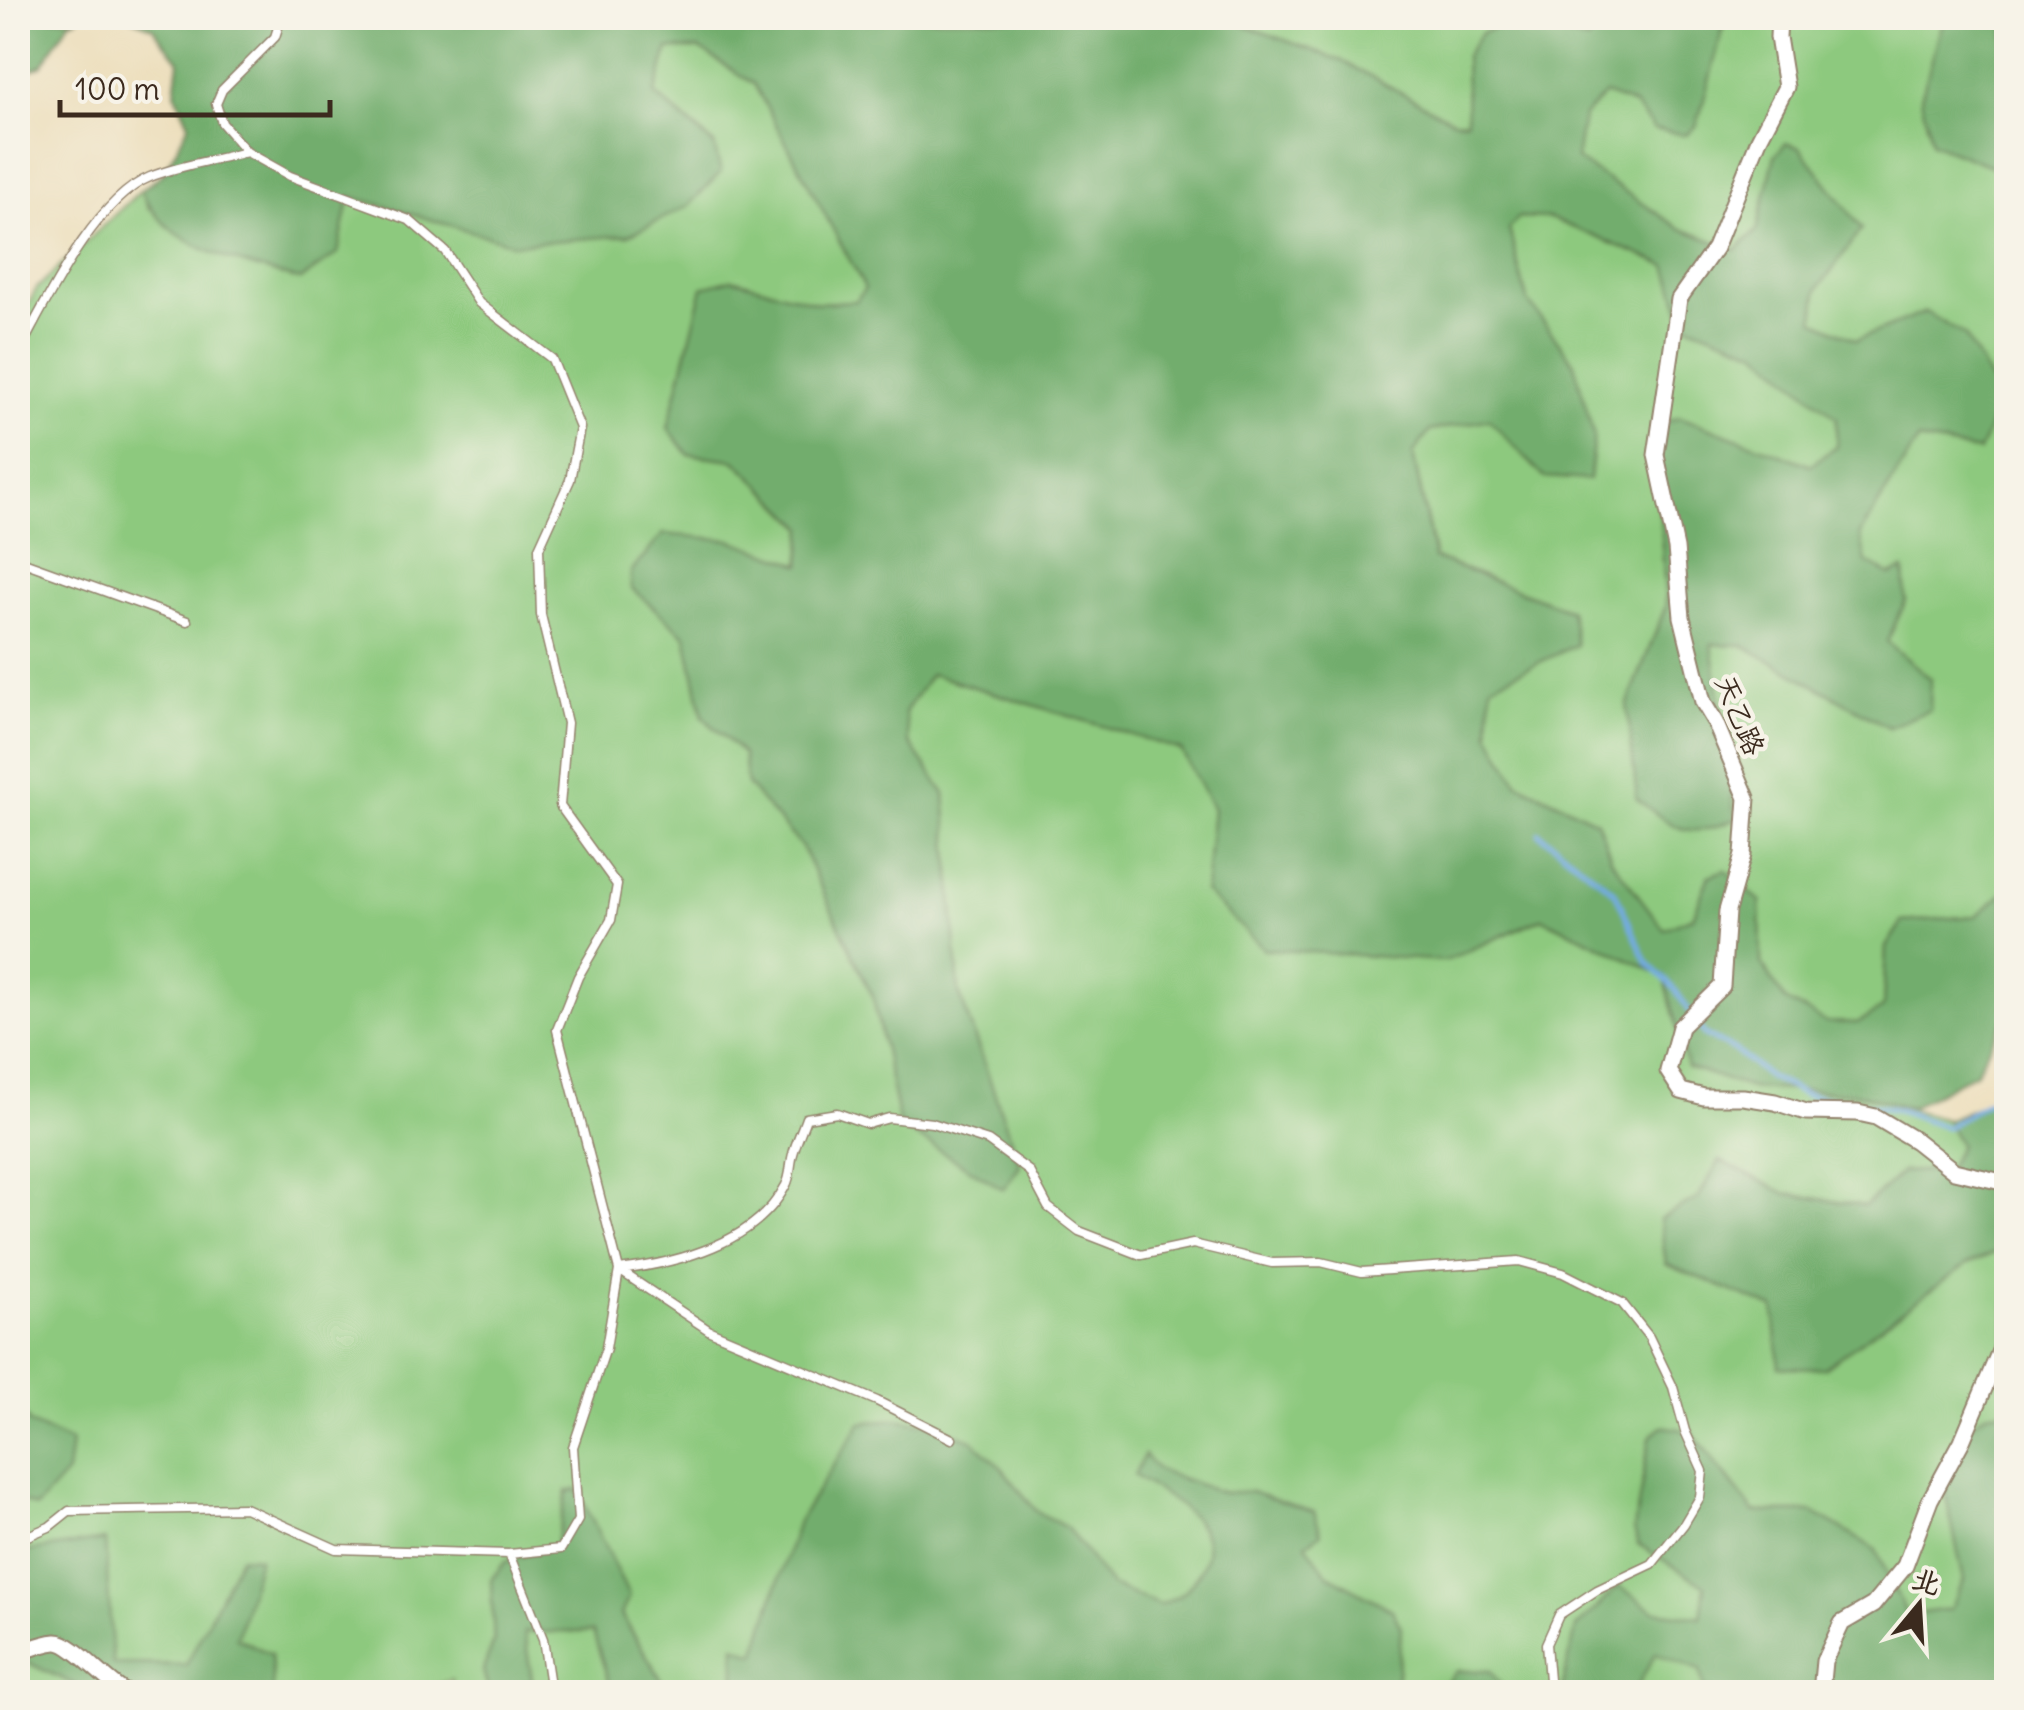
<svg xmlns="http://www.w3.org/2000/svg" width="2024" height="1710" font-family="Delius,'LXGW WenKai TC',sans-serif">
<style>
.green{fill:#8dc97e;stroke:#647a4e;stroke-width:2.5}
.forest{fill:#72ad6d;stroke:#566c46;stroke-width:2.5}
.lines{fill:none;stroke-linecap:round;stroke-linejoin:round}
.stream{stroke:#73ace3;stroke-width:5}
.service-casing{stroke:#94846e;stroke-width:11}
.minor-casing{stroke:#94846e;stroke-width:19}
.service{stroke:#fff;stroke-width:8}
.minor{stroke:#fff;stroke-width:15}
.labels{text-anchor:middle;stroke-width:9;stroke-linejoin:round;paint-order:stroke}
.street-label{font-size:28px;fill:#3b2a1e;stroke:#f7f3e8}
</style>
<rect width="100%" height="100%" fill="#f7f3e8"/>
<filter id="ink" filterUnits="userSpaceOnUse"><feTurbulence type="fractalNoise" baseFrequency=".01" numOctaves="2"/><feDisplacementMap in="SourceGraphic" scale="20" xChannelSelector="R" yChannelSelector="G"/><feConvolveMatrix kernelMatrix="1 2 1 2 8 2 1 2 1" color-interpolation-filters="sRGB"/></filter>
<filter id="wash" filterUnits="userSpaceOnUse"><feTurbulence type="fractalNoise" baseFrequency=".0048" numOctaves="4" result="noise"/><feDisplacementMap in="SourceGraphic" scale="40" xChannelSelector="R" yChannelSelector="G"/><feGaussianBlur stdDeviation="2.25" result="paint"/><feColorMatrix in="noise" values="0 0 0 0 0 0 0 0 0 0 0 0 0 0 0 0 0 1.4 0 .05"/><feComposite in="paint" operator="in"/></filter>
<g filter="url(#wash)">
<rect width="100%" height="100%" fill="#eddfbd"/>
<path class="green" d="M 1225,18 L 1602,18 L 1587,41 L 1515,20 L 1465,57 L 1468,121 L 1453,120 Z
M 1726,18 L 1944,18 L 1921,98 L 1932,143 L 2006,172 L 2006,891 L 1977,916 L 1902,922 L 1886,947 L 1883,1008 L 1857,1023 L 1826,1022 L 1785,1000 L 1761,963 L 1760,901 L 1709,876 L 1693,917 L 1664,930 L 1612,861 L 1597,821 L 1518,783 L 1489,733 L 1491,684 L 1576,645 L 1570,610 L 1435,558 L 1413,453 L 1430,431 L 1489,419 L 1544,477 L 1574,363 L 1527,300 L 1509,229 L 1518,217 L 1550,218 L 1668,266 L 1685,323 L 1758,351 L 1837,417 L 1836,447 L 1810,465 L 1680,417 L 1657,468 L 1666,606 L 1627,706 L 1735,819 L 1711,644 L 1742,645 L 1889,727 L 1931,679 L 1887,642 L 1906,600 L 1903,570 L 1890,575 L 1865,562 L 1860,534 L 1918,440 L 1978,451 L 1926,313 L 1856,340 L 1814,320 L 1817,290 L 1862,229 L 1776,155 L 1757,231 L 1736,250 L 1679,228 L 1576,159 L 1583,117 L 1605,94 L 1634,104 L 1685,135 L 1696,125 Z
M 668,49 L 700,49 L 754,84 L 866,287 L 856,301 L 818,303 L 732,279 L 688,454 L 735,460 L 804,528 L 800,565 L 731,540 L 631,587 L 686,636 L 703,717 L 743,754 L 747,784 L 802,847 L 873,997 L 900,1126 L 1003,1189 L 1020,1165 L 959,993 L 945,794 L 909,742 L 905,712 L 931,674 L 1181,750 L 1213,809 L 1205,892 L 1445,961 L 1542,918 L 1665,976 L 1751,1088 L 1857,1093 L 1946,1120 L 1960,1145 L 1947,1170 L 1902,1172 L 1865,1206 L 1787,1194 L 1720,1161 L 1698,1198 L 1660,1219 L 1666,1264 L 1774,1308 L 1967,1264 L 2006,1248 L 2006,1410 L 1986,1413 L 1945,1492 L 1964,1580 L 1950,1610 L 1907,1615 L 1875,1549 L 1813,1512 L 1754,1512 L 1691,1431 L 1638,1544 L 1706,1586 L 1701,1618 L 1655,1611 L 1562,1692 L 1505,1692 L 1490,1671 L 1457,1671 L 1438,1692 L 1402,1692 L 1397,1688 L 1401,1628 L 1392,1610 L 1328,1575 L 1305,1544 L 1251,1492 L 1224,1493 L 1159,1471 L 1135,1475 C 1168,1500 1227,1524 1200,1571 C 1188,1590 1181,1597 1160,1605 L 1111,1587 L 1067,1528 L 1036,1511 L 1002,1468 L 799,1521 L 755,1654 L 735,1646 L 735,1681 L 693,1678 L 685,1692 L 669,1692 L 621,1614 L 567,1492 L 556,1545 L 505,1562 L 491,1580 L 494,1641 L 483,1670 L 489,1692 L 453,1692 L 451,1680 L 418,1692 L 273,1692 L 271,1654 L 236,1638 L 258,1558 L 240,1558 L 186,1665 L 112,1664 L 28,1552 L 18,1608 L 18,1500 L 37,1506 L 30,1424 L 18,1405 L 18,1247 L 20,1237 L 18,1235 L 18,323 L 37,288 L 141,190 L 149,209 L 349,196 L 714,144 L 655,94 Z
M 524,1632 L 594,1632 L 612,1692 L 534,1692 Z
M 1655,1653 L 1701,1670 L 1705,1692 L 1634,1692 Z
M 18,1658 L 90,1692 L 18,1692 Z"/>
<path class="forest" d="M 18,18 L 79,18 L 70,21 L 42,65 L 18,75 Z
M 131,18 L 1225,18 L 1342,61 L 1453,120 L 1467,121 L 1465,56 L 1481,33 L 1515,20 L 1587,41 L 1603,18 L 1726,18 L 1697,125 L 1686,135 L 1654,129 L 1634,105 L 1605,94 L 1583,117 L 1576,159 L 1679,228 L 1736,250 L 1757,231 L 1775,155 L 1786,143 L 1800,148 L 1862,229 L 1817,290 L 1814,320 L 1856,340 L 1926,312 L 1965,336 L 2002,399 L 1979,451 L 1918,440 L 1860,534 L 1866,562 L 1890,575 L 1904,570 L 1906,600 L 1887,642 L 1931,679 L 1930,710 L 1889,727 L 1742,645 L 1712,644 L 1735,819 C 1686,841 1676,829 1637,799 L 1627,706 L 1666,606 L 1657,468 L 1665,422 L 1680,417 L 1810,465 L 1836,447 L 1837,418 L 1758,351 L 1685,323 L 1667,266 L 1550,218 L 1519,217 L 1509,229 L 1527,300 L 1574,363 L 1594,436 L 1589,480 L 1544,477 L 1489,419 L 1430,431 L 1413,454 L 1434,558 L 1570,610 L 1576,645 L 1491,685 L 1489,733 L 1518,783 L 1597,821 L 1612,861 L 1664,929 L 1693,917 L 1709,876 L 1725,870 L 1760,901 L 1761,963 L 1785,1000 L 1826,1022 L 1857,1023 L 1883,1008 L 1886,947 L 1902,922 L 1976,916 L 2006,891 L 2006,1016 L 1976,1072 L 1910,1108 L 1857,1093 L 1751,1088 L 1687,1067 L 1664,976 L 1542,918 L 1445,961 L 1264,949 L 1205,892 L 1213,809 L 1181,750 L 931,674 L 905,712 L 909,742 L 945,794 L 959,993 L 1020,1165 L 1003,1189 L 900,1126 L 873,997 L 802,847 L 747,784 L 743,754 L 703,717 L 686,636 L 631,588 L 631,572 L 663,534 L 731,540 L 801,565 L 804,527 L 735,460 L 688,454 L 668,428 L 703,287 L 732,279 L 818,303 L 856,301 L 865,288 L 754,84 L 700,49 L 668,49 L 655,94 L 714,145 L 721,172 L 688,206 L 629,235 L 514,244 L 350,196 L 338,253 L 300,280 C 243,263 166,250 141,190 L 164,173 L 189,124 L 175,92 L 179,61 L 152,27 Z
M 1944,18 L 2006,18 L 2006,169 L 2001,170 L 1932,143 L 1921,98 Z
M 2006,1095 L 2006,1248 L 1967,1264 L 1824,1368 L 1779,1367 L 1774,1308 L 1666,1264 L 1660,1219 L 1698,1198 L 1720,1161 L 1787,1194 L 1865,1206 L 1902,1172 L 1947,1170 L 1960,1145 L 1946,1120 Z
M 18,1405 L 30,1424 L 71,1442 L 67,1473 L 36,1507 L 18,1500 Z
M 2006,1410 L 2006,1692 L 1705,1692 L 1700,1670 L 1656,1653 L 1634,1692 L 1562,1690 L 1576,1628 L 1619,1586 L 1655,1611 L 1701,1617 L 1705,1586 L 1638,1544 L 1634,1529 L 1650,1437 L 1662,1426 L 1690,1431 L 1754,1512 L 1813,1512 L 1875,1549 L 1907,1615 L 1950,1609 L 1964,1580 L 1945,1492 L 1961,1431 L 1986,1413 Z
M 894,1419 L 929,1424 L 972,1440 L 1002,1468 L 1036,1511 L 1067,1528 L 1111,1586 L 1160,1605 C 1180,1597 1188,1591 1200,1571 C 1227,1523 1168,1500 1134,1475 L 1144,1455 L 1159,1471 L 1223,1493 L 1251,1492 L 1314,1512 L 1321,1533 L 1306,1544 L 1328,1575 L 1392,1610 L 1401,1628 L 1397,1688 L 1402,1692 L 685,1692 L 692,1678 L 735,1681 L 735,1646 L 755,1654 L 798,1521 L 861,1423 Z
M 577,1489 L 629,1596 L 621,1615 L 669,1692 L 612,1692 L 593,1632 L 524,1632 L 534,1692 L 489,1692 L 483,1670 L 494,1641 L 491,1580 L 505,1562 L 556,1545 L 567,1492 Z
M 105,1540 L 113,1664 L 186,1665 L 240,1557 L 259,1558 L 237,1638 L 271,1654 L 273,1692 L 90,1692 L 18,1658 L 18,1608 L 28,1551 Z
M 1457,1671 L 1491,1671 L 1505,1692 L 1438,1692 Z"/>
<g class="lines">
<path class="stream" d="M 1539,833 L 1615,892 L 1647,962 L 1674,988 L 1689,1011
M 1695,1020 L 1704,1034 L 1737,1052 L 1769,1077 L 1805,1095 L 1899,1110 L 1946,1128 L 2006,1090"/>
</g>
</g>
<g filter="url(#ink)">
<g class="lines">
<defs>
<path id="service" d="M 18,353 C 46,302 94,200 150,177 C 180,165 215,160 247,152
M 18,560 L 187,621
M 619,1270 C 678,1263 756,1243 786,1185 C 791,1176 790,1164 793,1154 C 796,1142 802,1130 806,1118 L 837,1113 L 868,1124 L 889,1118 L 932,1123 L 988,1141 L 1029,1171 L 1048,1207 L 1079,1231 L 1141,1255 L 1193,1244 L 1272,1263 L 1321,1262 L 1362,1272 L 1519,1261 L 1563,1273 L 1622,1303 L 1649,1337 L 1673,1387 L 1685,1431 L 1703,1471 L 1700,1497 L 1684,1524 L 1652,1564 L 1597,1590 L 1559,1615 L 1546,1644 L 1550,1692
M 619,1270 L 710,1331 L 877,1401 L 952,1439
M 18,1540 L 49,1527 L 69,1511 L 245,1508 L 336,1549 L 509,1554 L 561,1549 L 578,1520 L 573,1447 L 606,1348 L 619,1270 L 557,1030 L 578,977 L 611,920 L 617,885 L 560,806 L 567,723 L 541,615 L 539,548 L 570,480 L 580,428 L 552,359 L 479,303 L 445,251 L 409,220 L 290,176 L 247,152 L 222,123 L 216,104 L 222,90 L 275,37 L 281,18
M 509,1554 L 543,1639 L 551,1692"/>
<path id="minor" d="M 1779,18 L 1778,37 L 1786,87 L 1759,139 L 1715,248 L 1679,299 L 1656,455 L 1676,548 L 1682,617 L 1703,702 L 1715,722 L 1747,798 L 1743,855 L 1727,911 L 1722,986 L 1680,1027 L 1668,1071 L 1681,1091 L 1704,1097 L 1743,1097 L 1775,1102 L 1806,1112 L 1858,1113 L 1876,1117 L 1916,1141 L 1954,1171 L 2006,1183
M 18,1653 C 30,1649 43,1643 56,1642 C 72,1641 106,1682 125,1692
M 1821,1692 L 1824,1661 L 1842,1623 L 1873,1605 L 1905,1566 L 1930,1500 L 1962,1441 L 2002,1346 L 2006,1321"/>
</defs>
<use href="#service" class="service-casing"/>
<use href="#minor" class="minor-casing"/>
<use href="#service" class="service"/>
<use href="#minor" class="minor"/>
</g>
</g>
<g class="labels">
<g class="street-label">
<text transform="translate(1740 715) rotate(67)" y="10">天乙路</text>
</g>
</g>
<rect width="2024" height="1710" fill="none" stroke="#f7f3e8" stroke-width="60"/>
<g transform="translate(1919 1605) rotate(18)" stroke="#f7f3e8" stroke-width="8" paint-order="stroke">
<path d="M0-8L18 38L0 25L-18 38Z" fill="#3b2a1e"/>
<text y="-15" font-size="28" font-weight="bold" text-anchor="middle" fill="#3b2a1e">北</text>
</g>
<path d="M60 100v15h270v-15" fill="none" stroke="#3b2a1e" stroke-width="5"/>
<text x="75" y="100" font-size="30" fill="#3b2a1e" stroke="#f7f3e8" stroke-width="8" paint-order="stroke">100 m</text>
</svg>
